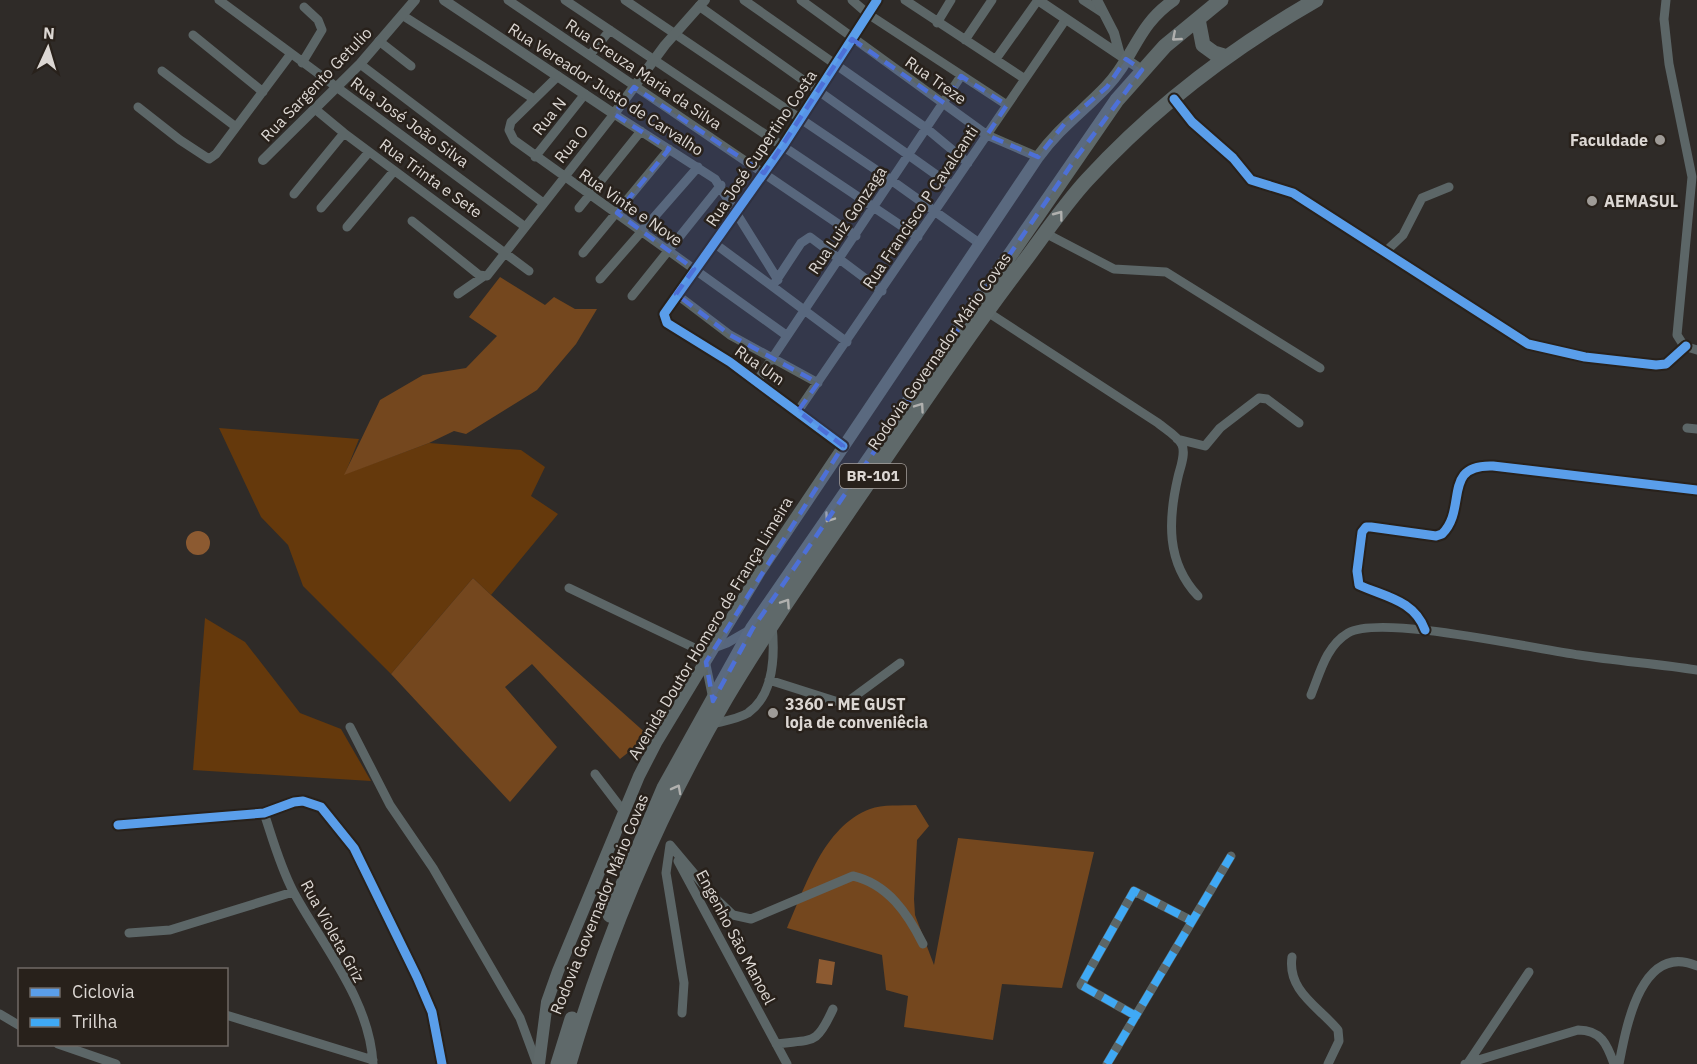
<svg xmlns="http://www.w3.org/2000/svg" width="1697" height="1064" font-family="'IBM Plex Sans',sans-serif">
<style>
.green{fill:#65390c}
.forest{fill:#74471e}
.water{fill:#8c5a31}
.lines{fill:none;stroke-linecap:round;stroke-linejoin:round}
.minor{stroke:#5c6667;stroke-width:9}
.tertiary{stroke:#5c6667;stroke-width:10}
.secondary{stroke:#5e6869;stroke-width:12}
.trunk{stroke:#5f696a;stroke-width:15}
.quiet{stroke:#3fa9f5;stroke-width:8;stroke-dasharray:15 8;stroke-linecap:butt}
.cycleway-casing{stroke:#28211b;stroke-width:13}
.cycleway{stroke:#5a9eea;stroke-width:9}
.oneway{stroke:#b0b0ae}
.marked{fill:#4d70d7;fill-opacity:0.2;stroke:#4d70d7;stroke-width:4.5;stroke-dasharray:12 8;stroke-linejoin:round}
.poi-dot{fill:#9f9b97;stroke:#28211b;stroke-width:2}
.labels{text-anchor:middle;stroke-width:5;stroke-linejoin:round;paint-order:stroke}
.shield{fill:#28211b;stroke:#a6a09c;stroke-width:1.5}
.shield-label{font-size:15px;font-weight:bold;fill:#dcd7d3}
.street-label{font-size:16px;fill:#dcd7d3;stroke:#28211b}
.poi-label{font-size:16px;font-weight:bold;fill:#dcd7d3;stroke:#28211b;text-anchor:start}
</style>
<rect width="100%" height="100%" fill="#2f2b28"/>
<path class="green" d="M 219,428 L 359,439 L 345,474 L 429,443 L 521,450 L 545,467 L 531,496 L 558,514 L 491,595 L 473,578 L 391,674 L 303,586 L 288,545 L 261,517 Z
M 205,618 L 245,642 L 300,713 L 341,729 L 371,781 L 193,770 Z"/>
<path class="forest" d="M 500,277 L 545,305 L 554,297 L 575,309 L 597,309 L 576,344 L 537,390 L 466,434 L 454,431 L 429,443 L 344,475 L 380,400 L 423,375 L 466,368 L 497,336 L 469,317 Z
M 473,578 L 491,595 L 649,736 L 620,759 L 532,664 L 505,687 L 557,747 L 510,802 L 391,674 Z
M 916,805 L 929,826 L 917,840 L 914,899 L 915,915 L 934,965 L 958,838 L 1094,852 L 1062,988 L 1002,984 L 993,1040 L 904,1027 L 908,996 L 886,990 L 882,955 L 787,928 C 806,886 823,827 870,809 C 882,804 902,806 916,805 Z"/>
<path class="water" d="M186 543a12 12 0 1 1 24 0a12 12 0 1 1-24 0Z
M 819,959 L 835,962 L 832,985 L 816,983 Z"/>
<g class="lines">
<path class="minor" d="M 219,0 L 524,226
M 508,0 L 856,236
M 565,0 L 918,237
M 625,0 L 891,180 L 979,243
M 744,0 L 926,128 L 968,163
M 801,0 L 987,135 L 1038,157
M 852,0 L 868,14 L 1007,105
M 905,0 L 1025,79
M 1083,0 L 1103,13
M 1666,0 L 1664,19 L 1669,64 L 1692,177 L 1677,335 L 1684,346 L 1697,350
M 699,6 L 952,186
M 402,15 L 534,99
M 937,23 L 951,0
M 193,35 L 263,92
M 965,40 L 992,0
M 379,41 L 411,66
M 590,55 L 610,30
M 996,59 L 1038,0
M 302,63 L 322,30 L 318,20 L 304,7
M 360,64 L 542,202
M 162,71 L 236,127
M 558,76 L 511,122 L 509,130 L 514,140 L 786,335
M 1174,99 L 1192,122 L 1233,158 L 1251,180 L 1293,193 L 1528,344 L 1585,357 L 1656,365 L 1666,364 L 1686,346
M 138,107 L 180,140 L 209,159 L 216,154 L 290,55
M 315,109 L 344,133 L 529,271
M 535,157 L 585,94
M 294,194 L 344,133
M 321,208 L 369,152
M 579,208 L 641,131
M 412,221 L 479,275 L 487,276 L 614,114 L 715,179 L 778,280
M 347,227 L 394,171
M 1045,233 L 1114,269 L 1166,272 L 1320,368
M 714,243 L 847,342
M 583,253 L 669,149
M 1384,253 L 1403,235 L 1422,198 L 1449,187
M 600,279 L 698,167
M 774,284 L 801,243 L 810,237 L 882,291
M 458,294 L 484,276
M 676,294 L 730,335 L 818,383
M 632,296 L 721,185
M 986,311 L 1158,423 C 1165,429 1178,436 1182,445 C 1186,454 1180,468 1178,477 C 1168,520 1166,562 1198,596
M 757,381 L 961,76
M 798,411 L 1066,19
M 1687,428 L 1697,429
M 1177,439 L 1205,446 L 1220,428 L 1259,398 L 1267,399 L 1299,423
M 843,446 L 730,362 L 667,323 L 664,314 L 783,146 L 877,0
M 569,588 L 703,652 L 727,643 L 748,631
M 1425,630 C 1414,600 1385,597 1359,585 L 1357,571 L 1362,532 L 1366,527 L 1371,527 L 1436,536 L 1442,534 C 1468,509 1441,464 1493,466 L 1697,490
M 705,660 L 713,699
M 769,680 L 835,701 L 847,702 L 900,663
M 1311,695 C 1320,673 1326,646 1348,633 C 1381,614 1534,649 1579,655 C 1618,661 1658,664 1697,670
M 712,724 C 724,721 738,719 748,713 C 775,694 775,654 772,625
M 350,727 L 390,805 L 433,868 L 520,1018 L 537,1064
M 595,774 L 624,812
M 264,813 C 273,840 280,866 293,891 C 322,945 370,1000 373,1064
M 118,825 L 264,813 L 294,802 L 303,801 L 321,807 L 354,848 L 417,977 L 432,1012 L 442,1064
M 670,845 L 712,895 L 733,915 L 751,919 L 853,876 C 888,884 908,914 923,944
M 670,845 L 666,873 L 684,983 L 682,1013
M 678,861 L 787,1064
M 129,933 L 170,930 L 293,892
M 1292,957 C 1287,991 1319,1007 1338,1030 L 1339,1041 L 1328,1064
M 0,1014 L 20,1026
M 226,1015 L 373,1060
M 1136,1016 L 1081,985 L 1134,891 L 1192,921
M 58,1044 L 116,1064
M 776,1044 C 814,1039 816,1046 833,1009
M 1468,1063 L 1529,972
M 1107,1064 L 1231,856
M 1465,1064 L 1578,1030 C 1601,1030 1607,1044 1614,1064
M 1619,1064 C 1626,1028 1641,941 1697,966"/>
<path class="tertiary" d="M 444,0 L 614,114 L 665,45 L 705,0
M 1038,0 L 1142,70
M 1097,0 L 1114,33 L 1120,55
M 263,160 L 360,64 L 415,0"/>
<path class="secondary" d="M 539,1064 L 547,1002 L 558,971 L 639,776 L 656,743 L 760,571 L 1038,157 C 1059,128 1082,112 1106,87 C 1135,57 1136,26 1174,0"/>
<path class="trunk" d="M 1198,19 L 1203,45 L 1214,53 L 1227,57
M 610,915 L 664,788 L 753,628 L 1117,100 L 1165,46 L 1221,0
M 558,1064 L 572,1019
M 569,1064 C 606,937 659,812 726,698 C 776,614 833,535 888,454 C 933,388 978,322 1026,259 C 1046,232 1065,204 1087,180 C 1153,108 1232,48 1316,0"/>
<path class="quiet" d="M 1136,1016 L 1081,985 L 1134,891 L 1192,921
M 1107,1064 L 1231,856"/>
<defs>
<path id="cycleway" d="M 1174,99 L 1192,122 L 1233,158 L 1251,180 L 1293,193 L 1528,344 L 1585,357 L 1656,365 L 1666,364 L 1686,346
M 843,446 L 730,362 L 667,323 L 664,314 L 783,146 L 877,0
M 1425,630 C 1414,600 1385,597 1359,585 L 1357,571 L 1362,532 L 1366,527 L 1371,527 L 1436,536 L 1442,534 C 1468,509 1441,464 1493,466 L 1697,490
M 118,825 L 264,813 L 294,802 L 303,801 L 321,807 L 354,848 L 417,977 L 432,1012 L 442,1064"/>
</defs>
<use href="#cycleway" class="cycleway-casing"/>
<use href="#cycleway" class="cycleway"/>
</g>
<defs><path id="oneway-chevron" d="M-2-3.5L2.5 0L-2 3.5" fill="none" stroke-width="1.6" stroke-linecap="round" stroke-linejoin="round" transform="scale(1.5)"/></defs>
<g class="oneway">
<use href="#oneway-chevron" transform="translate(1176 37) rotate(139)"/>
<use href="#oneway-chevron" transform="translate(1059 215) rotate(-53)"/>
<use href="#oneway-chevron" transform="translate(920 407) rotate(-55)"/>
<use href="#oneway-chevron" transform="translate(829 518) rotate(125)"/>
<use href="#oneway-chevron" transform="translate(786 603) rotate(-56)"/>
<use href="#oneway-chevron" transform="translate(677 789) rotate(-62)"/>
</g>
<path class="marked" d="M 852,39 L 944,103 L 961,76 L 1007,105 L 987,135 L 1038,157 L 1065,123 L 1107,87 L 1126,59 L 1142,70 L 1076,158 L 753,628 L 713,701 L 706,662 L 843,446 L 798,411 L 818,383 L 730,335 L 676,294 L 694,269 L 617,213 L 669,149 L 614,114 L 634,87 L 764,173 Z"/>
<g class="poi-dot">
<circle cx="1660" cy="140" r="6"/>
<circle cx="1592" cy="201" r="6"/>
<circle cx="773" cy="713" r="6"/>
</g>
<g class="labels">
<rect class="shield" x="840" y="464" width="66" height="24" rx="4.5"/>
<g class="shield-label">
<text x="873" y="481">BR-101</text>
</g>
<g class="street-label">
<text transform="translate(644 74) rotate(34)" y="6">Rua Creuza Maria da Silva</text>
<text transform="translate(936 80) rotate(35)" y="6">Rua Treze</text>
<text transform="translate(316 84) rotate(-46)" y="6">Rua Sargento Getulio</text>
<text transform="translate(606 89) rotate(33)" y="6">Rua Vereador Justo de Carvalho</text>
<text transform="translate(549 116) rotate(-51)" y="6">Rua N</text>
<text transform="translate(410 122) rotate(36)" y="6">Rua José João Silva</text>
<text transform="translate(571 144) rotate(-51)" y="6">Rua O</text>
<text transform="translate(761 148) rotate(-56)" y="6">Rua José Cupertino Costa</text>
<text transform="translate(431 178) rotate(36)" y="6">Rua Trinta e Sete</text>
<text transform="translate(631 207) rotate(35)" y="6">Rua Vinte e Nove</text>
<text transform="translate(920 207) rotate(-56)" y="6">Rua Francisco P Cavalcanti</text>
<text transform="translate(847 220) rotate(-56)" y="6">Rua Luiz Gonzaga</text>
<text transform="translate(939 351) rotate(-55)" y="6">Rodovia Governador Mário Covas</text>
<text transform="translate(760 365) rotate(35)" y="6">Rua Um</text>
<text transform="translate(710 628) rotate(-59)" y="6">Avenida Doutor Homero de França Limeira</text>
<text transform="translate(599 904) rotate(-68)" y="6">Rodovia Governador Mário Covas</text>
<text transform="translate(333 931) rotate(61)" y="6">Rua Violeta Griz</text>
<text transform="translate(736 937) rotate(62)" y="6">Engenho São Manoel</text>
</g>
<g class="poi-label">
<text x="1648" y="146" text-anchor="end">Faculdade</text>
<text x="1604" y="207">AEMASUL</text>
<text x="785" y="710">3360 - ME GUST<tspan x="785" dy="18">loja de conveniêcia</tspan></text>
</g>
</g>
<rect x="18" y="968" width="210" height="78" fill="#28211b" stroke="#706a65" stroke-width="1.5"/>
<rect x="30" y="988" width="30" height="9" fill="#5a9eea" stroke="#706a65" stroke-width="1.5"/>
<text x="72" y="998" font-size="18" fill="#dcd7d3">Ciclovia</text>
<rect x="30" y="1018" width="30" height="9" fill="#3fa9f5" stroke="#706a65" stroke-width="1.5"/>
<text x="72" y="1028" font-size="18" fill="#dcd7d3">Trilha</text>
<g transform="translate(48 48) rotate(4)" stroke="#28211b" stroke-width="4.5" paint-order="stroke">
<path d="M0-4.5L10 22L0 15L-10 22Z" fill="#dcd7d3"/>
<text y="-9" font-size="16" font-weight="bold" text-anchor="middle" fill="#dcd7d3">N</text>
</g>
</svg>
